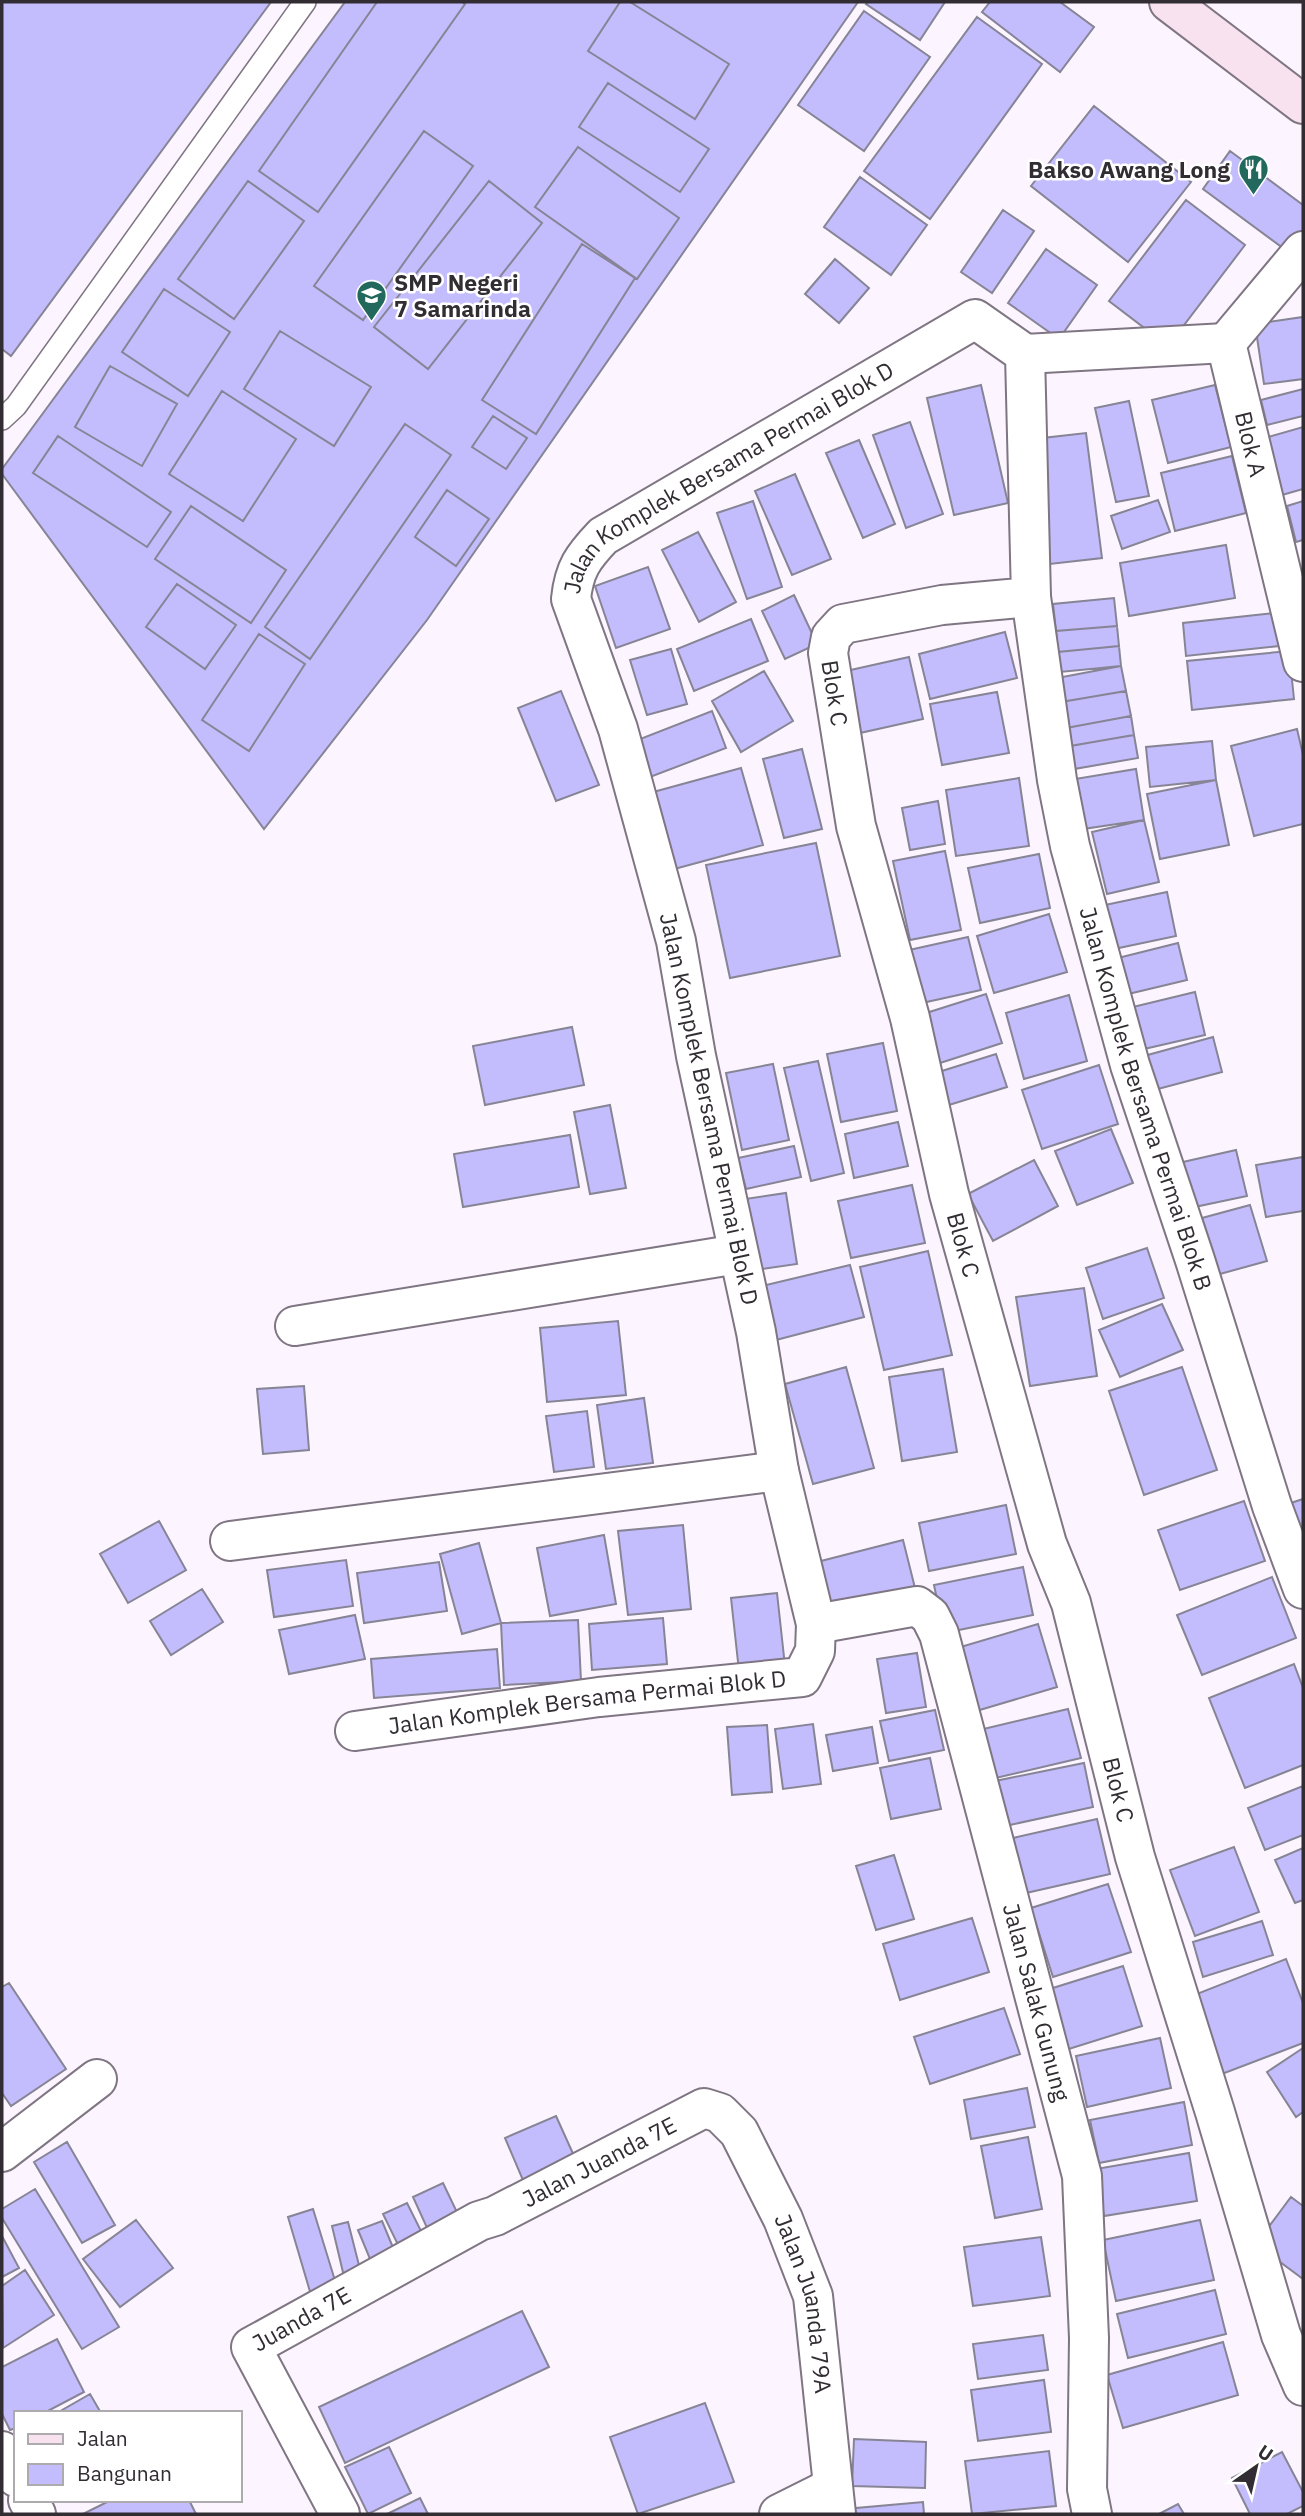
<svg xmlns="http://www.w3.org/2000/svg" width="1305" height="2516" font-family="'IBM Plex Sans',sans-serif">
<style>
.building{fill:#c4bdfd;stroke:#868495;stroke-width:2}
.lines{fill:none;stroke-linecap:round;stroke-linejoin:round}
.lane-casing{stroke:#7f7583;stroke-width:24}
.street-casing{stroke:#7f7583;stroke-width:42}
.secondary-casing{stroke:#7f7583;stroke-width:42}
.lane{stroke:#fff;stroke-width:21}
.street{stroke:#fff;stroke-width:38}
.secondary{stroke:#f9e2ef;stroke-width:38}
.labels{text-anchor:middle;stroke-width:5;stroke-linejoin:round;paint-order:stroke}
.poi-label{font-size:23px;font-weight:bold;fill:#312d33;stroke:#fff;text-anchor:end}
.street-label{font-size:23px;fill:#312d33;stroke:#fff}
</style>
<rect width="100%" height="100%" fill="#fcf5ff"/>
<path class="building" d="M 2,2 L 271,2 L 11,356 L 2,349 Z
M 345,2 L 858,2 L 427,620 L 264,829 L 2,474 L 2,469 Z
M 377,2 L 462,2 L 465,4 L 318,212 L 259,171 Z
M 620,2 L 630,2 L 729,64 L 695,119 L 588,51 Z
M 868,2 L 945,2 L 920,40 L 866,4 Z
M 990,2 L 1060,2 L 1094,27 L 1060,72 L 982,12 Z
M 864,11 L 930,57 L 864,151 L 798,105 Z
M 977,17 L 1042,64 L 930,219 L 864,171 Z
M 608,83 L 709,149 L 680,192 L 579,127 Z
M 1094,106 L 1191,182 L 1128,262 L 1031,186 Z
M 424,131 L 473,166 L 363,320 L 314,286 Z
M 578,147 L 679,218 L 637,279 L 535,207 Z
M 1230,151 L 1303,205 L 1303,236 L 1291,254 L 1203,189 Z
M 860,177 L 927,225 L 891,275 L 824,227 Z
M 248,181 L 304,221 L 234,319 L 178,279 Z
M 489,181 L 542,223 L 428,369 L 374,327 Z
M 1186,200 L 1245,245 L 1168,346 L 1109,301 Z
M 1003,210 L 1034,231 L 992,293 L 961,272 Z
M 582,244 L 635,278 L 536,434 L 482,400 Z
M 1046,249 L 1097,285 L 1059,339 L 1008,303 Z
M 835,259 L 869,288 L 839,323 L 805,294 Z
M 164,289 L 230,332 L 188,396 L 122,352 Z
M 1303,317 L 1303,379 L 1264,384 L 1255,324 Z
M 280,331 L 371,387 L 334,446 L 244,389 Z
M 110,366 L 177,404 L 142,466 L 75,427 Z
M 981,385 L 1008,503 L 954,515 L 927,398 Z
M 1215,385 L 1231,447 L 1168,463 L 1152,400 Z
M 1303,389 L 1303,416 L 1267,425 L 1261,400 Z
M 222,391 L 296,439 L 243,521 L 169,474 Z
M 1129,401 L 1149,496 L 1116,502 L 1095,408 Z
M 493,416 L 527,438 L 506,469 L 472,447 Z
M 910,422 L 943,514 L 906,528 L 873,435 Z
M 405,424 L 451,455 L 310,659 L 265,627 Z
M 1303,427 L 1303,489 L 1282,495 L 1265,438 Z
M 1086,433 L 1102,558 L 1050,564 L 1034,439 Z
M 58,436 L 171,512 L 147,547 L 33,473 Z
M 859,440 L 895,524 L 863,538 L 826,453 Z
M 1232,456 L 1246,513 L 1175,531 L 1161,473 Z
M 795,474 L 831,559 L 792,575 L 755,491 Z
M 447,490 L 489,519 L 456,566 L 415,537 Z
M 1158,500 L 1170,532 L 1122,549 L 1111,516 Z
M 753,501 L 782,587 L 747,599 L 717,513 Z
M 1303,501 L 1303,540 L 1296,542 L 1287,506 Z
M 191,506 L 286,570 L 251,623 L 155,559 Z
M 698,532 L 736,602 L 699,622 L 662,550 Z
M 1226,545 L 1235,598 L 1129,616 L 1120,563 Z
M 648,567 L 670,629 L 616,648 L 595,586 Z
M 177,584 L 236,625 L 205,669 L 146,627 Z
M 794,595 L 817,644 L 785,659 L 762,611 Z
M 1114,598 L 1117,626 L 1056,631 L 1053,604 Z
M 1275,613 L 1279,646 L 1186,656 L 1183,623 Z
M 751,619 L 768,661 L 694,691 L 677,649 Z
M 1117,626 L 1119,646 L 1058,652 L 1056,631 Z
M 1005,632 L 1017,678 L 930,699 L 919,654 Z
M 259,634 L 305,664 L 249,751 L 202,720 Z
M 1119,646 L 1121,666 L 1060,672 L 1058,652 Z
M 671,649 L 687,704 L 647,715 L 630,660 Z
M 1289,651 L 1294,699 L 1192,710 L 1187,661 Z
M 909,657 L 923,719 L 860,733 L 846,671 Z
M 1121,666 L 1126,691 L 1061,702 L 1057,678 Z
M 764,671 L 793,721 L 741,752 L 712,701 Z
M 561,691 L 599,785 L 556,801 L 518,708 Z
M 1126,691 L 1131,716 L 1066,728 L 1061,702 Z
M 997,692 L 1009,753 L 942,765 L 930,704 Z
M 712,711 L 726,748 L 650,777 L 635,741 Z
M 1131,716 L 1134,735 L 1070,746 L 1066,728 Z
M 1297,729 L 1303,755 L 1303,824 L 1254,836 L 1231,746 Z
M 1134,735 L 1138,758 L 1074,769 L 1070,746 Z
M 1212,741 L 1216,780 L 1150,787 L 1146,747 Z
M 802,749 L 822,829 L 784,838 L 763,759 Z
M 741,768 L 763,845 L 667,871 L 646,794 Z
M 1136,769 L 1144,820 L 1083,829 L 1075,779 Z
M 1019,778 L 1029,846 L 956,856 L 946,790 Z
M 1216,780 L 1229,845 L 1160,859 L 1147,794 Z
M 938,801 L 945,844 L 910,850 L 902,808 Z
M 1144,820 L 1159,882 L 1107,894 L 1092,832 Z
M 816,843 L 840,956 L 730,978 L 706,865 Z
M 945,851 L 961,930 L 910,940 L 893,861 Z
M 1039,854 L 1050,908 L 980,923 L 968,868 Z
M 1167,892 L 1176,936 L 1114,949 L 1105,905 Z
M 1049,914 L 1067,972 L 994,993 L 977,936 Z
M 968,937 L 981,990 L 922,1003 L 909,950 Z
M 1178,943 L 1187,980 L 1124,995 L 1114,959 Z
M 1195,992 L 1205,1035 L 1144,1049 L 1133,1007 Z
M 986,994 L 1002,1043 L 937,1064 L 920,1015 Z
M 1069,995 L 1087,1061 L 1024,1079 L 1006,1013 Z
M 572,1027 L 584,1085 L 485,1105 L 473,1046 Z
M 1213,1037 L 1222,1072 L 1154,1090 L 1144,1056 Z
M 883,1043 L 897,1111 L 841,1122 L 827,1054 Z
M 996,1054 L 1007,1087 L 936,1109 L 926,1076 Z
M 818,1061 L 844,1173 L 811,1181 L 784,1068 Z
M 773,1064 L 789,1140 L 742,1150 L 726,1073 Z
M 1099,1065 L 1118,1124 L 1042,1149 L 1022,1090 Z
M 610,1105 L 626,1188 L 590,1194 L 574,1112 Z
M 898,1122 L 908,1166 L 854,1178 L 845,1134 Z
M 1111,1129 L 1133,1183 L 1077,1205 L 1055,1151 Z
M 570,1135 L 579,1187 L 463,1207 L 454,1154 Z
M 794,1146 L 801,1177 L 746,1189 L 738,1158 Z
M 1236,1150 L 1247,1196 L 1185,1209 L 1174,1164 Z
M 1303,1157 L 1303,1211 L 1266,1217 L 1256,1165 Z
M 1034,1160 L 1058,1206 L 993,1241 L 968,1194 Z
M 912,1185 L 925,1243 L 851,1258 L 838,1201 Z
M 786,1193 L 797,1264 L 755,1270 L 745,1199 Z
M 1250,1205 L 1267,1261 L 1220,1274 L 1202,1218 Z
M 1147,1248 L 1164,1298 L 1103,1319 L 1086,1268 Z
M 928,1251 L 952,1355 L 884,1370 L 860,1267 Z
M 850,1265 L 864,1317 L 776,1340 L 762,1286 Z
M 1084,1288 L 1097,1376 L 1030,1386 L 1016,1297 Z
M 1162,1304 L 1183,1350 L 1120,1377 L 1099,1330 Z
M 618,1321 L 626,1395 L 547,1402 L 540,1328 Z
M 846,1367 L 874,1468 L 813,1484 L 785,1384 Z
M 1182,1367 L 1217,1470 L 1144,1495 L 1109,1391 Z
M 943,1369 L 957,1452 L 902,1461 L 889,1377 Z
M 304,1386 L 309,1450 L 263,1454 L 257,1389 Z
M 644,1398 L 653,1463 L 606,1469 L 597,1405 Z
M 587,1411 L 594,1467 L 554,1472 L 546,1416 Z
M 1303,1499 L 1303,1548 L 1288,1504 Z
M 1244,1501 L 1265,1561 L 1180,1590 L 1158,1530 Z
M 1006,1505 L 1016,1554 L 929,1571 L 919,1523 Z
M 159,1521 L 186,1570 L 128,1603 L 100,1554 Z
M 683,1525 L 691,1609 L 628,1615 L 618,1531 Z
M 604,1535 L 616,1604 L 550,1616 L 537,1548 Z
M 903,1540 L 916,1592 L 831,1613 L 817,1562 Z
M 479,1543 L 501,1623 L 462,1634 L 440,1554 Z
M 346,1560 L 353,1606 L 274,1617 L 267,1570 Z
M 439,1562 L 447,1611 L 364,1623 L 357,1573 Z
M 1023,1567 L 1033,1615 L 944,1633 L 934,1585 Z
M 1272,1577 L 1296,1638 L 1202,1675 L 1177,1615 Z
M 202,1589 L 223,1622 L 171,1655 L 150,1621 Z
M 777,1593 L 785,1666 L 739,1671 L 731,1598 Z
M 355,1615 L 365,1659 L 289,1674 L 279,1630 Z
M 663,1618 L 667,1664 L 592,1670 L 589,1624 Z
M 578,1620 L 581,1681 L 504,1685 L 501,1623 Z
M 1038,1624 L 1057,1687 L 973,1712 L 954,1649 Z
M 497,1649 L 500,1688 L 374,1698 L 371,1659 Z
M 917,1653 L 926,1707 L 886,1713 L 877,1659 Z
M 1294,1664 L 1303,1688 L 1303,1765 L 1245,1788 L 1209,1698 Z
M 1068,1709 L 1081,1758 L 987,1780 L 975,1731 Z
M 935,1710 L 944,1750 L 889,1761 L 880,1721 Z
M 813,1724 L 821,1784 L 783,1789 L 775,1729 Z
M 767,1725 L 772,1792 L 732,1795 L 727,1727 Z
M 872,1727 L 878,1763 L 833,1771 L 826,1735 Z
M 930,1758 L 941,1809 L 891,1819 L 880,1768 Z
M 1084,1763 L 1093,1807 L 1005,1826 L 995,1781 Z
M 1303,1786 L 1303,1835 L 1265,1850 L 1248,1808 Z
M 1097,1819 L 1110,1874 L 1026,1893 L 1013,1838 Z
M 1234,1847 L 1259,1912 L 1195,1936 L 1170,1870 Z
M 1303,1848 L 1303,1900 L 1295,1903 L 1275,1860 Z
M 894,1855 L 914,1919 L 876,1930 L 856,1866 Z
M 1108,1884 L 1131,1952 L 1053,1977 L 1031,1908 Z
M 972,1918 L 989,1972 L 900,2000 L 883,1944 Z
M 1262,1921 L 1273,1955 L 1203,1977 L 1193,1942 Z
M 1286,1959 L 1303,2003 L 1303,2043 L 1214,2077 L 1184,1999 Z
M 1123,1966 L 1142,2026 L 1056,2053 L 1037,1993 Z
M 9,1983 L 66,2069 L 11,2106 L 2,2093 L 2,1987 Z
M 1004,2008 L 1020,2054 L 930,2084 L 914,2037 Z
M 1160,2038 L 1171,2088 L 1087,2107 L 1076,2056 Z
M 1303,2048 L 1303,2112 L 1296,2117 L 1267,2072 Z
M 1027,2088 L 1035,2127 L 971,2139 L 964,2100 Z
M 1184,2102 L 1192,2145 L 1099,2163 L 1090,2120 Z
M 556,2116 L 580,2169 L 528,2192 L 505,2138 Z
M 1028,2137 L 1042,2209 L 995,2218 L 981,2146 Z
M 67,2142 L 115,2225 L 82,2243 L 34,2162 Z
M 1189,2153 L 1197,2201 L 1104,2216 L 1096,2169 Z
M 443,2183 L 464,2227 L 433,2241 L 413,2197 Z
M 35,2189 L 119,2327 L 82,2349 L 2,2218 L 2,2209 Z
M 1291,2197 L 1303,2206 L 1303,2279 L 1256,2244 Z
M 407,2203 L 425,2239 L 401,2251 L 383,2214 Z
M 313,2209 L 337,2287 L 311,2295 L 288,2217 Z
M 136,2220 L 173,2268 L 120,2307 L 83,2259 Z
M 1200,2220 L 1214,2280 L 1116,2301 L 1103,2240 Z
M 382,2221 L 399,2262 L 375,2271 L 358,2230 Z
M 348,2222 L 363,2281 L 346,2285 L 332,2226 Z
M 2,2236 L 19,2268 L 2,2277 Z
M 1041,2237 L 1050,2296 L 973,2306 L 964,2247 Z
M 25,2270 L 54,2315 L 3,2348 L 2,2286 Z
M 1215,2290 L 1226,2334 L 1128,2358 L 1117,2314 Z
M 522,2311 L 549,2367 L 345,2463 L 319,2407 Z
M 1043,2335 L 1048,2370 L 978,2379 L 973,2344 Z
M 57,2339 L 84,2392 L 44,2413 L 16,2413 L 16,2428 L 10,2430 L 2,2414 L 2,2367 Z
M 1223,2342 L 1238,2395 L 1123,2428 L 1107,2375 Z
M 1044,2380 L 1051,2432 L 978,2441 L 971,2390 Z
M 90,2394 L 101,2413 L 57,2413 Z
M 705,2403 L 734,2482 L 638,2514 L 610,2437 Z
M 854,2439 L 926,2442 L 925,2488 L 852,2486 Z
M 389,2447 L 411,2493 L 368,2514 L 345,2467 Z
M 1049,2451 L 1056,2506 L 972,2514 L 965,2461 Z
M 1282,2452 L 1303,2492 L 1303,2506 L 1287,2514 L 1250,2514 L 1232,2478 Z
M 420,2498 L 428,2514 L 387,2514 Z
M 111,2500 L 189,2500 L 196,2514 L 83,2514 Z
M 923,2502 L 924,2514 L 846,2514 L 845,2509 Z
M 1178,2504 L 1184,2514 L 1159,2514 Z"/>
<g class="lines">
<defs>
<path id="lane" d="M 2,419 L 16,406 L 305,2"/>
<g id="street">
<path id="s1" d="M 1303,251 L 1226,343 L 1303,662"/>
<path d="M 1025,354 L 1226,343"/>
<path id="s2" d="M 1031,597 L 1057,780 L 1070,846 L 1130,1065 L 1195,1260 L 1272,1506 L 1303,1589"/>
<path d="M 295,1326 L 738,1254"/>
<path d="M 230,1541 L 779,1471"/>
<path id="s3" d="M 816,1624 L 917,1606 L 930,1616 L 939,1634 L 1082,2176 L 1089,2338 L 1087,2489 L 1092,2514"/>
<path id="s4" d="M 355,1731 L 599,1697 L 802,1677 L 815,1651 L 816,1624 L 779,1471 L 756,1332 L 696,1056 L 676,941 L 618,729 L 571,599 C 574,569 583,557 603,536 L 975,319 L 1025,354 L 1031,597 L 942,605 L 843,624 L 831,637 L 828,653 L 856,826 L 910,1018 L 949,1194 L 1047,1544 L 1071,1603 L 1135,1857 L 1215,2112 L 1281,2335 L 1303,2386"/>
<path d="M 2,2152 L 97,2079"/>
<path d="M 2,2451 L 16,2477"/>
<path d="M 28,2500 L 36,2514"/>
<path id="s5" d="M 340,2514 L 251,2347 L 479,2221 L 495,2216 L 704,2108 L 720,2113 L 739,2132 L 783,2219 L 813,2296 L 836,2514"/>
<path d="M 779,2514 L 833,2487"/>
</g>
<path id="secondary" d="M 1169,2 L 1303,104"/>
</defs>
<use href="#lane" class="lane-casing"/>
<use href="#street" class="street-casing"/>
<use href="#secondary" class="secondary-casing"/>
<use href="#lane" class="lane"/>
<use href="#street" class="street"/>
<use href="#secondary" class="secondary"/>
</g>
<defs>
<symbol id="restaurant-pin" viewBox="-11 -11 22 30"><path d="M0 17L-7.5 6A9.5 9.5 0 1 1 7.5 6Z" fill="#22685c" stroke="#fff"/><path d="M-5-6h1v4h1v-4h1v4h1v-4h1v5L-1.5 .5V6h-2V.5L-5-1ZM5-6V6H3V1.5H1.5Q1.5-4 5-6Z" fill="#fff"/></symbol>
<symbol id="school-pin" viewBox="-11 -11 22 30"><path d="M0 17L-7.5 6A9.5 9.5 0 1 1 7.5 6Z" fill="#22685c" stroke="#fff"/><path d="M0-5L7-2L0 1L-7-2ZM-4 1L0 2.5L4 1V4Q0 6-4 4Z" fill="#fff"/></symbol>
</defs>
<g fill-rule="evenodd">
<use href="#restaurant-pin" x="1236" y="152" width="35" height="47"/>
<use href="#school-pin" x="354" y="278" width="35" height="47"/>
</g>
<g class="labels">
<g class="poi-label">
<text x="1230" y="178">Bakso Awang Long</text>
<text x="394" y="291" text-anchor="start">SMP Negeri<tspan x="394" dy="26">7 Samarinda</tspan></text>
</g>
<g class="street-label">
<text dy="8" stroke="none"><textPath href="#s1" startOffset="224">Blok A</textPath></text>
<text dy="8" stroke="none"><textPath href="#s4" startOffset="1768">Jalan Komplek Bersama Permai Blok D</textPath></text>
<text dy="8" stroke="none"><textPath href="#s4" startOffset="2634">Blok C</textPath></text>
<text dy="8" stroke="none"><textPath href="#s2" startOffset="516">Jalan Komplek Bersama Permai Blok B</textPath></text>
<text transform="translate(709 1109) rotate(78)" y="8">Jalan Komplek Bersama Permai Blok D</text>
<text dy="8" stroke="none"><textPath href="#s4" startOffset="3201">Blok C</textPath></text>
<text dy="8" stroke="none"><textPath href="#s4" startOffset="234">Jalan Komplek Bersama Permai Blok D</textPath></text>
<text dy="8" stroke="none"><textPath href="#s4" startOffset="3768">Blok C</textPath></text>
<text dy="8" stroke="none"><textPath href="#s3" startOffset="520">Jalan Salak Gunung</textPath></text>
<text dy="8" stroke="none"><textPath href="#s5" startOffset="584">Jalan Juanda 7E</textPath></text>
<text dy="8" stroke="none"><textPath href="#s5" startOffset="931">Jalan Juanda 79A</textPath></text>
<text dy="8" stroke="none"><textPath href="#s5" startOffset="247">Juanda 7E</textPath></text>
</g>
</g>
<rect width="1305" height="2516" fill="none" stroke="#312d33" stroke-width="7"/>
<rect x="14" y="2411" width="228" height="91" fill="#ffffff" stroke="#adabad" stroke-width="2"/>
<rect x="28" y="2434" width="35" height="10" fill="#f9e2ef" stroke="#adabad" stroke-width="2"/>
<text x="77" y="2446" font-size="21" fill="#312d33">Jalan</text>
<rect x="28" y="2464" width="35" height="21" fill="#c4bdfd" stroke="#adabad" stroke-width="2"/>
<text x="77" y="2481" font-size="21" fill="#312d33">Bangunan</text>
<g transform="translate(1256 2467) rotate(34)" stroke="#ffffff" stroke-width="5" paint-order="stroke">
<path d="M0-5L12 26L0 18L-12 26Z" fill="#312d33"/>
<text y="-10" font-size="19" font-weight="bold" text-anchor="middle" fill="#312d33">U</text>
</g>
</svg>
